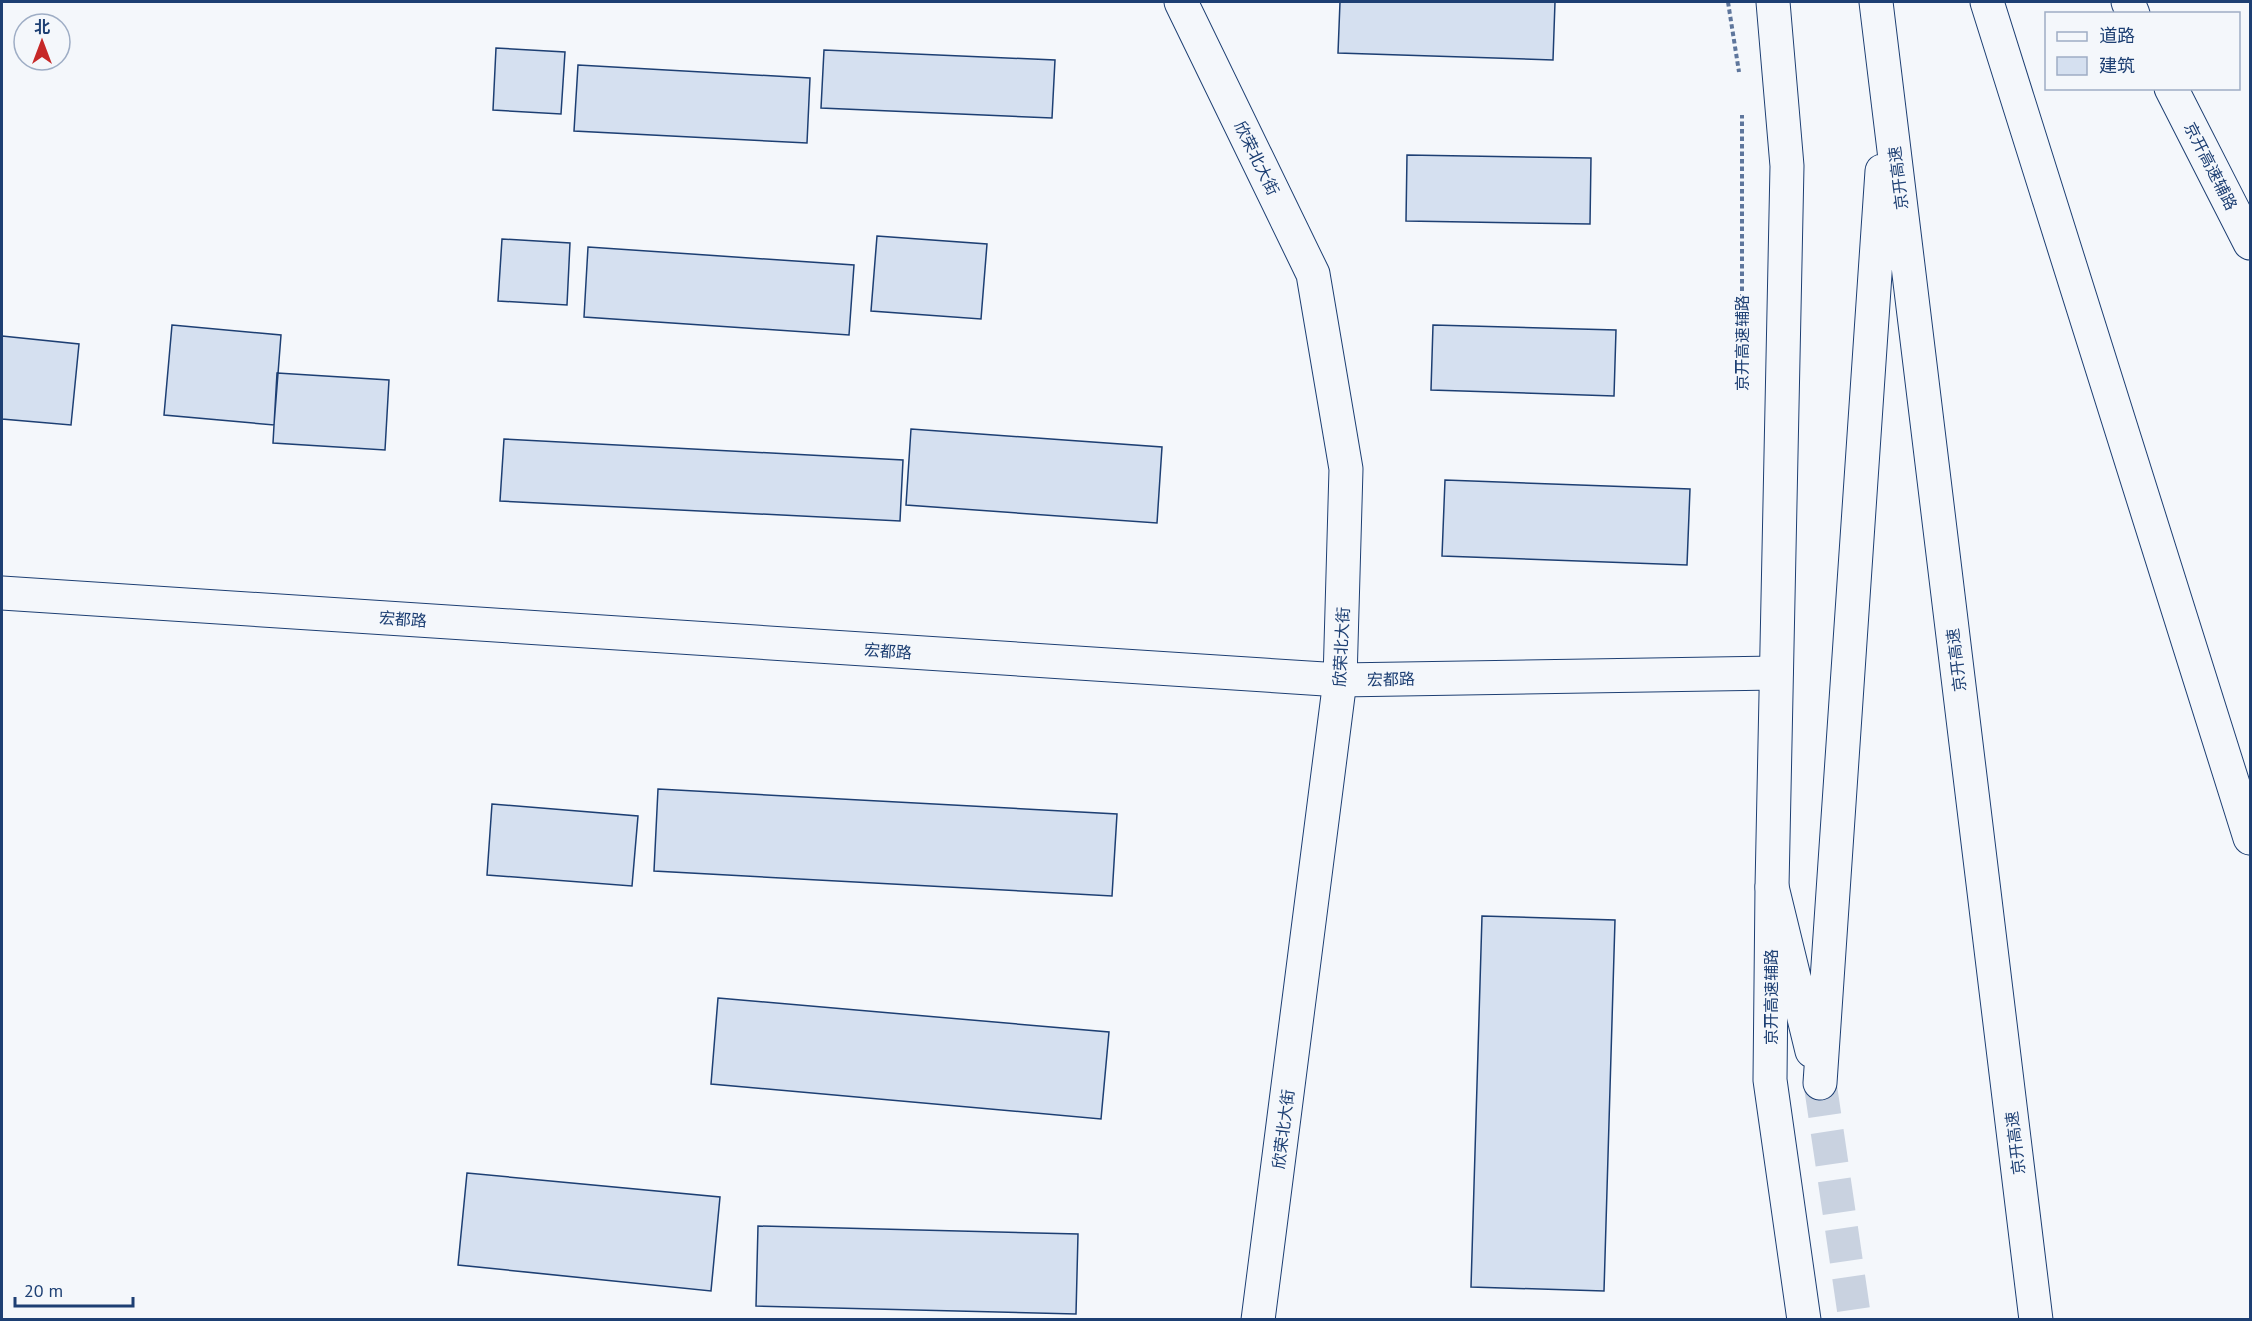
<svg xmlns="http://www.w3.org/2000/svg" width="2252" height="1321" font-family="'PT Sans','Noto Sans SC',sans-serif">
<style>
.building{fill:#d5e0f0;stroke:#1d3f73;stroke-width:1.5}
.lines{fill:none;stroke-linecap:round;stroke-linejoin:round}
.motorway-tunnel{stroke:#c9d2e0;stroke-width:33;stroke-dasharray:33 16;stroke-linecap:butt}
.minor-casing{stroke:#1d3f73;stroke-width:35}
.tertiary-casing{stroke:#1d3f73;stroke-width:35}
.secondary-casing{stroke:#1d3f73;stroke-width:35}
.motorway-casing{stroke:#1d3f73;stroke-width:35}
.path{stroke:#5e769c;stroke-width:4;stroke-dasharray:4.5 3;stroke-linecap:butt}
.minor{stroke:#f4f7fb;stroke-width:33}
.tertiary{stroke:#f4f7fb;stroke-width:33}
.secondary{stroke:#f4f7fb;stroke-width:33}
.motorway{stroke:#f4f7fb;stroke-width:33}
.labels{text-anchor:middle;stroke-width:4.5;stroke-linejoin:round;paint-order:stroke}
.street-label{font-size:16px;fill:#1d3f73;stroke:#f4f7fb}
</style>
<rect width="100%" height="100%" fill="#f4f7fb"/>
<path class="building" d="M 1340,2 L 1555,2 L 1553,60 L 1338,53 Z
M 496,48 L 565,52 L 561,114 L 493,110 Z
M 824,50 L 1055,60 L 1052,118 L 821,108 Z
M 578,65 L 810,78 L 807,143 L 574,131 Z
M 1407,155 L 1591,158 L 1590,224 L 1406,221 Z
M 877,236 L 987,244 L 981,319 L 871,311 Z
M 502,239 L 570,243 L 567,305 L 498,301 Z
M 588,247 L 854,265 L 849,335 L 584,317 Z
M 172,325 L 281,335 L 274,425 L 164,415 Z
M 1433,325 L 1616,330 L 1614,396 L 1431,390 Z
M 2,336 L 79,344 L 71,425 L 2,419 Z
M 277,373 L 389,380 L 385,450 L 273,443 Z
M 911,429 L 1162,447 L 1157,523 L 906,505 Z
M 504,439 L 903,460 L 900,521 L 500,501 Z
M 1445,480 L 1690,489 L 1687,565 L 1442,556 Z
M 658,789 L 1117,814 L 1112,896 L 654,871 Z
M 492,804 L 638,816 L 632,886 L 487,875 Z
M 1482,916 L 1615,920 L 1604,1291 L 1471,1287 Z
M 718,998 L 1109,1032 L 1101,1119 L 711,1084 Z
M 467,1173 L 720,1197 L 711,1291 L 458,1265 Z
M 758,1226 L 1078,1234 L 1076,1314 L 756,1306 Z"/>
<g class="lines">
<path class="motorway-tunnel" d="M 1820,1083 L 1855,1320"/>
<defs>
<path id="minor" d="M 2,593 L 1340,680 L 1776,673"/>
<path id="tertiary" d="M 1181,2 L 1313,274 L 1346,469 L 1340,680 L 1258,1320"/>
<path id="secondary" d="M 1773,2 L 1787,166 L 1772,887 L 1770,1080 L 1804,1320
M 2128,2 L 2133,14
M 2171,88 L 2250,243"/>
<path id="motorway" d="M 1876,2 L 2036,1320
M 1987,2 L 2250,838
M 1772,887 L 1812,1051
M 1820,1083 L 1882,171"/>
</defs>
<use href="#minor" class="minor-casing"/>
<use href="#tertiary" class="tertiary-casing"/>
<use href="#secondary" class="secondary-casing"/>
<use href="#motorway" class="motorway-casing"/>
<path class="path" d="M 1728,2 L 1739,72
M 1742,381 L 1742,115"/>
<use href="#minor" class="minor"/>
<use href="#tertiary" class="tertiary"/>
<use href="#secondary" class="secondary"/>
<use href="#motorway" class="motorway"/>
</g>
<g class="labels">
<g class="street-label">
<text transform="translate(1257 158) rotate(64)" y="6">欣荣北大街</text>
<text transform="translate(2211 166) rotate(63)" y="6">京开高速辅路</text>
<text transform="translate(1898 178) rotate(-97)" y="6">京开高速</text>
<text transform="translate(1742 343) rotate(-90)" y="6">京开高速辅路</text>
<text transform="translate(403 619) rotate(4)" y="6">宏都路</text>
<text transform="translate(1341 647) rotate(-87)" y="6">欣荣北大街</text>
<text transform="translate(888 651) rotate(4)" y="6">宏都路</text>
<text transform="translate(1956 660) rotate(-97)" y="6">京开高速</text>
<text transform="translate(1391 679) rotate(-1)" y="6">宏都路</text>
<text transform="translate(1771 997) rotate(-90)" y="6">京开高速辅路</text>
<text transform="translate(1283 1129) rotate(-83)" y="6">欣荣北大街</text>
<text transform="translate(2015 1143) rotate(-97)" y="6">京开高速</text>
</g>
</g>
<rect width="2252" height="1321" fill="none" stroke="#1d3f73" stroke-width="6"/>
<rect x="2045" y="12" width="195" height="78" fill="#f4f7fb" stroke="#9eadc5" stroke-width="1.5"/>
<rect x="2057" y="32" width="30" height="9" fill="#f4f7fb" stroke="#9eadc5" stroke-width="1.5"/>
<text x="2099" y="42" font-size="18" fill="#1d3f73">道路</text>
<rect x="2057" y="57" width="30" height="18" fill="#d5e0f0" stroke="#9eadc5" stroke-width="1.5"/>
<text x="2099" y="72" font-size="18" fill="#1d3f73">建筑</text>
<g transform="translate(42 42)"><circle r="28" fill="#f4f7fb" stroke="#9eadc5" stroke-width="1.5"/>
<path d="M0-4.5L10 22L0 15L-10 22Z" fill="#c62828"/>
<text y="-9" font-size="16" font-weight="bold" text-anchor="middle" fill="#1d3f73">北</text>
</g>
<path d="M15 1297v9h118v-9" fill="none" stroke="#1d3f73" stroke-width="3"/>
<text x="24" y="1297" font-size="18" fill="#1d3f73" stroke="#f4f7fb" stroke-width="4.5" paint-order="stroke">20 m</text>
</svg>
